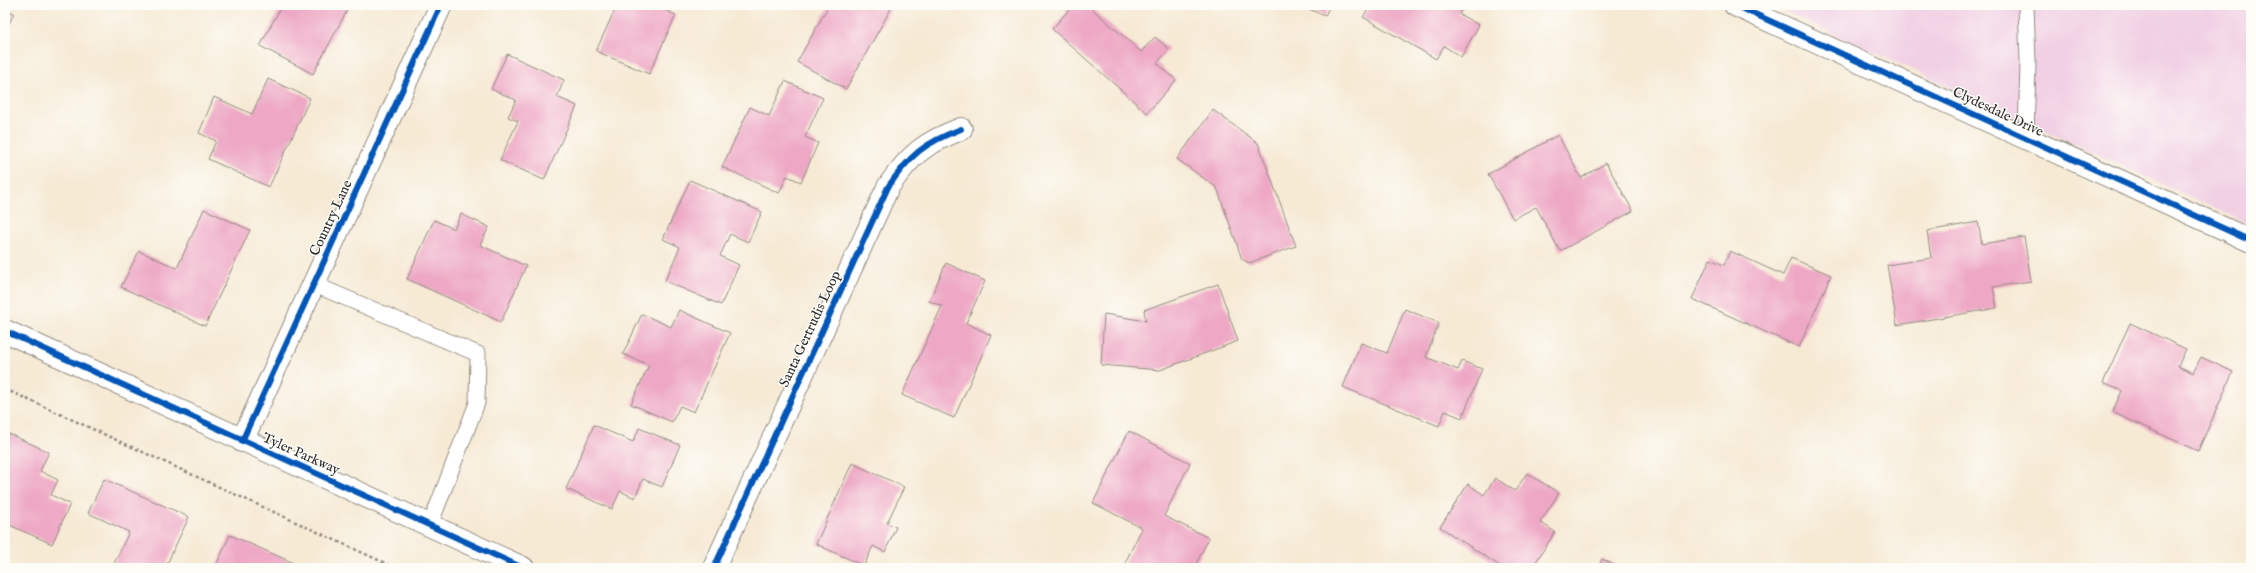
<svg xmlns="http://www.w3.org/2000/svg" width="2256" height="573" font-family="'IM FELL English',serif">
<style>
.built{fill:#f1d0e4}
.building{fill:#eea8c5}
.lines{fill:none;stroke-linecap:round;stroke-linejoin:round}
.lane-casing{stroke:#908a80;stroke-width:17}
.street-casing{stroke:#908a80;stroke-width:24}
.secondary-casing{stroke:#908a80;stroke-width:24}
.path{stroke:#908a80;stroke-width:2.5;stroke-dasharray:3 3;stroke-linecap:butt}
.lane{stroke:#fff;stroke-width:15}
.street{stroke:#fff;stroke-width:22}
.secondary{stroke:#fff;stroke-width:22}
.cycleway-casing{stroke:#fdfcf7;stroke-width:8}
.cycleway{stroke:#0057b8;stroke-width:6}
.labels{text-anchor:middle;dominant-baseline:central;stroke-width:3;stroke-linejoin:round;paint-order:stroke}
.street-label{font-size:14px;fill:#2b2b2b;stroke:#fdfcf7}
</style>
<rect width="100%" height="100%" fill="#fdfcf7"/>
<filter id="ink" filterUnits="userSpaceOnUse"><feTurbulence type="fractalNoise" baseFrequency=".025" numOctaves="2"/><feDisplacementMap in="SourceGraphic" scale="8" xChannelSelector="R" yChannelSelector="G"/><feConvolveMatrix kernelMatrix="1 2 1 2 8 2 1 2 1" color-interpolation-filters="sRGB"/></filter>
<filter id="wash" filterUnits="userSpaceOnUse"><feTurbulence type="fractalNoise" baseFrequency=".012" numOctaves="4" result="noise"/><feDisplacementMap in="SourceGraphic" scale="16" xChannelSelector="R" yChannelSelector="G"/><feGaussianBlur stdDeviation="0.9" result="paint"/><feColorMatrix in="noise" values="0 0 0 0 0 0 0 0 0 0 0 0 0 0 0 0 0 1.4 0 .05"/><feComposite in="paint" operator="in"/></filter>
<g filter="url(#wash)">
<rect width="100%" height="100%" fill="#f6ead5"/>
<polygon class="built" points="1771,5 2251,5 2251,225"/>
<g id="blocks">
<g class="building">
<polygon points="282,5 350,5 313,74 260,46"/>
<polygon points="617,5 653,5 676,15 649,74 596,51"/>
<polygon points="829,5 893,5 846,89 797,62"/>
<polygon points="1073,5 1088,5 1141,52 1155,37 1169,49 1157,63 1176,80 1147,113 1052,29"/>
<polygon points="1300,5 1330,5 1325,16"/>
<polygon points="1371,5 1464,5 1459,14 1479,25 1461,57 1444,46 1436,59 1363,17"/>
<polygon points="5,9 14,13 5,33"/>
<polygon points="507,54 564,80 557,97 577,106 544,180 500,160 518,121 508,117 516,100 491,89"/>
<polygon points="268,79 310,98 269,187 208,159 216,141 199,133 214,97 252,114"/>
<polygon points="785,81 823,98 805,137 818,143 801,182 787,176 779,193 722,167 750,107 769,116"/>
<polygon points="1213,110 1258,143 1296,246 1249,263 1242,259 1217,188 1177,159"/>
<polygon points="1558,135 1581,178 1606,163 1633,211 1560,251 1536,207 1513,219 1488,174"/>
<polygon points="690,180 762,212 748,242 730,234 720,256 739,265 721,305 665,281 680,247 663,239"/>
<polygon points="204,209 250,230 205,326 121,287 139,251 177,268"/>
<polygon points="461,214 489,227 480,245 526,266 501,322 407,279 434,220 454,229"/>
<polygon points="1978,222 1982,244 2024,237 2031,281 1993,287 1997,308 1897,325 1887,265 1931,258 1927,231"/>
<polygon points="1730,251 1783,275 1791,258 1831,275 1799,347 1692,299 1710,259 1724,265"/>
<polygon points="946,263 985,281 966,323 991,335 954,418 902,395 942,306 929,301"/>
<polygon points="1218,284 1238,341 1160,370 1101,365 1104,314 1146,321 1144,310"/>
<polygon points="1405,309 1439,323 1426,357 1458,370 1462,361 1482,369 1462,418 1445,411 1439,426 1343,387 1361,343 1387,353"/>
<polygon points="679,310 730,333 694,412 680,406 672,422 631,404 649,365 623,354 642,314 671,327"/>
<polygon points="2130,323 2186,349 2178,366 2193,373 2201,357 2233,372 2198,451 2112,412 2122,391 2103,383"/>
<polygon points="594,425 633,442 639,428 680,445 662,487 643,479 635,498 620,491 612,509 566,489"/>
<polygon points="1129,431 1190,463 1164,516 1209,538 1194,568 1135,568 1125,563 1142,528 1093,503"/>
<polygon points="5,432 49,452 40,471 58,480 51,495 70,504 52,544 5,523"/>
<polygon points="852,463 904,487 887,523 896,527 885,552 873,546 864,566 816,544"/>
<polygon points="1527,473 1559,493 1540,522 1555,532 1532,568 1503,568 1440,527 1468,484 1484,495 1495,478 1515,491"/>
<polygon points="104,479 189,517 165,568 112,568 129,532 88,513"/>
<polygon points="230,535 305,568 215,568"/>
<polygon points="1602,559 1621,568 1598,568"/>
</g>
</g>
</g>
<g filter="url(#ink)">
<use href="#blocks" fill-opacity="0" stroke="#908a80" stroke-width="1"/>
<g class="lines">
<defs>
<g id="lane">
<polyline points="2026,5 2028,62 2026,138"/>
<polyline points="313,284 478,354 477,403 430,525"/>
</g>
<g id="street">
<polyline points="242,441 441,5"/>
<path d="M 714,568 L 888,187 C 910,155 924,143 961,129"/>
</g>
<g id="secondary">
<polyline points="1735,5 2251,241"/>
<polyline points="5,331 523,568"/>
</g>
</defs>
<use href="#lane" class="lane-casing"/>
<use href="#street" class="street-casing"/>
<use href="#secondary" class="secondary-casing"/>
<polyline class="path" points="5,389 396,568"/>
<use href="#lane" class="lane"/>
<use href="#street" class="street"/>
<use href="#secondary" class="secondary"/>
<defs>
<g id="cycleway">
<polyline points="1735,5 2251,241"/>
<polyline points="5,331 523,568"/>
<polyline points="242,441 441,5"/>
<path d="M 714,568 L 888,187 C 910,155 924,143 961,129"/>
</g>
</defs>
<use href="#cycleway" class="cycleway-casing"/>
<use href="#cycleway" class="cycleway"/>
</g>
</g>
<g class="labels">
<g class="street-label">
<text transform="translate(1998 112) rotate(25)">Clydesdale Drive</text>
<text transform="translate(331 218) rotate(-65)">Country Lane</text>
<text transform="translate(810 329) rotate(-65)">Santa Gertrudis Loop</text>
<text transform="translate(301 454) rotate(24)">Tyler Parkway</text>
</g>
</g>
<rect width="2256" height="573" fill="none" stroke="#fdfcf7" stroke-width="20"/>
</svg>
